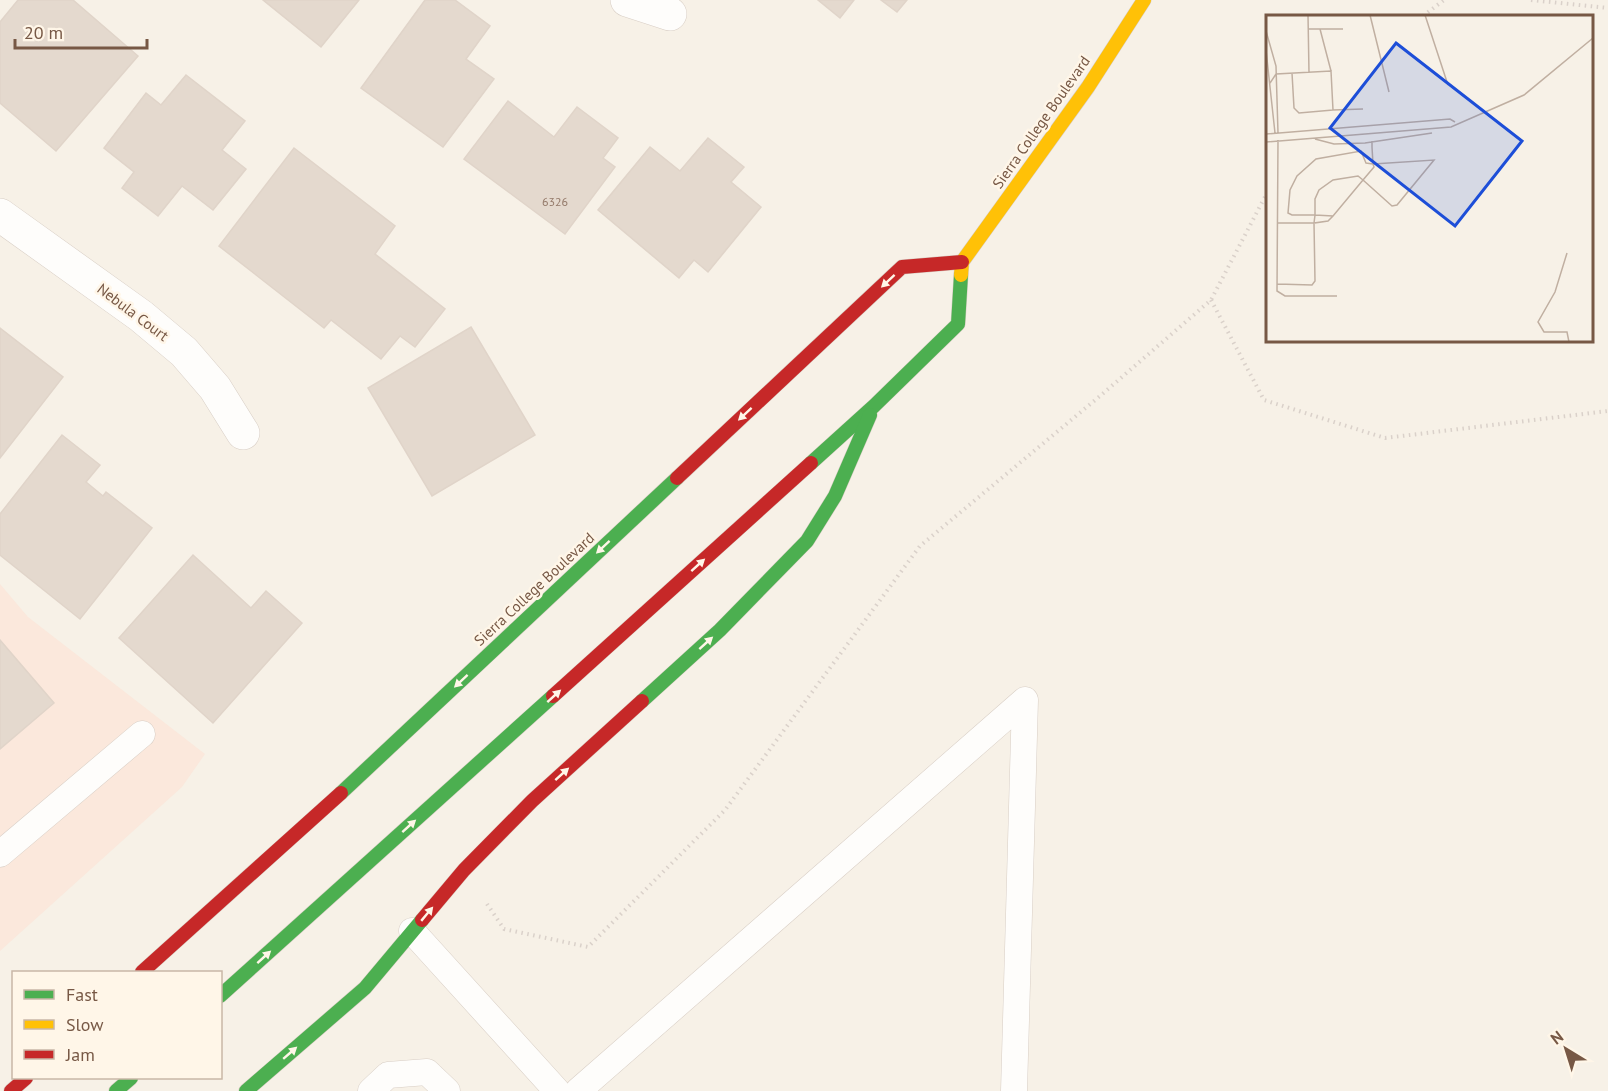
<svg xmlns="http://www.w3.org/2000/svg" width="1608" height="1091" font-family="'PT Sans',sans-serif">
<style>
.commercial{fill:#fbe8dc}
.building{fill:#e4d9ce;stroke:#e0d4c9;stroke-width:1.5}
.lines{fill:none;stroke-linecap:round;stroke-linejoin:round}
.lane-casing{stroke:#d8cec5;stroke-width:27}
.street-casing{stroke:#d8cec5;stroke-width:34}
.fast-casing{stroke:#d6ccc3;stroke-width:15}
.slow-casing{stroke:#d6ccc3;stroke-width:15}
.jam-casing{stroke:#d6ccc3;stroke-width:15}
.path{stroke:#dad1ca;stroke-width:4;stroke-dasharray:1.5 4.5;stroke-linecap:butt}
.lane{stroke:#fefdfb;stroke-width:26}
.street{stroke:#fefdfb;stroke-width:33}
.fast{stroke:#4caf50;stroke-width:14}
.slow{stroke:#ffc107;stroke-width:14}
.jam{stroke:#c62828;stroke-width:14}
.oneway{fill:#fff6e8}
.labels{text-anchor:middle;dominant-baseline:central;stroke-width:5;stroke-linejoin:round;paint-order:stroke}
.number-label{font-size:12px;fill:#947a6a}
.street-label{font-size:15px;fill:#775845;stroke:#fff6e8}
.inset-road{fill:none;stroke:#c0afa1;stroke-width:1.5}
.view{fill:#1d4ed8;fill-opacity:0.15;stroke:#1d4ed8;stroke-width:3}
.inset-edge{fill:none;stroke:#775845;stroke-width:3}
</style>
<rect width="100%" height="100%" fill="#f7f1e7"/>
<polygon class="commercial" points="0,584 28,617 205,754 182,787 0,951"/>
<g class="building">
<polygon points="18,0 73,0 138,56 56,151 0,103 0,22"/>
<polygon points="263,0 359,0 321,47"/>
<polygon points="425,0 455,0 490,26 466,59 494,79 443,147 361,88"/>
<polygon points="818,0 854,0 840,18"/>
<polygon points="881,0 907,0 897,12"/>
<polygon points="186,75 245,121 222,150 246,169 213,210 182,186 158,216 122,188 134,172 104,148 146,93 161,105"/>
<polygon points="508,101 554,137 577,107 618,138 603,158 615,167 565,234 464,159"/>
<polygon points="708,138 744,167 731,182 761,207 708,272 694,260 679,278 598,210 650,147 680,171"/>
<polygon points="294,148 395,226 375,254 445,309 415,347 400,336 381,359 331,320 324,328 219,246"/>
<polygon points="471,327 535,435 432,496 368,388"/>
<polygon points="0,328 63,377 0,458"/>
<polygon points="62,435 100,465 86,482 103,496 106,492 152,528 80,619 0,555 0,514"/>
<polygon points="193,555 251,608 266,591 302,623 213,723 119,638"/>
<polygon points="0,640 54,703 0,749"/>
</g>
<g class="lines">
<defs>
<g id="lane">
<polyline points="0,854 142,734"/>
<polyline points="412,931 557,1091"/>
<polyline points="371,1091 388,1075 427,1072 447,1091"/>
<polyline points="578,1091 1025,700 1014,1091"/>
</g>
<g id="street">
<polyline points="627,0 670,14"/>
<polyline points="0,215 141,316 184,352 215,388 243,433"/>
</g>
<g id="fast">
<polyline points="811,463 874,406 958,324 961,275"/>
<polyline points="642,701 720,630 807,541 835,496 870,415"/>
<polyline points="341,793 677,478"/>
<polyline points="220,996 553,696"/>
<polyline points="116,1091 131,1078"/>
<polyline points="246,1091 365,988 422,920"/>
</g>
<polyline id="slow" points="961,275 962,262 1088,87 1144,0"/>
<g id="jam">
<polyline points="677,478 902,267 962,262"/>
<polyline points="553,696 811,463"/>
<polyline points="422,920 464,870 532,801 642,701"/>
<polyline points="142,972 341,793"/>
<polyline points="11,1091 26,1078"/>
</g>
</defs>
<use href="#lane" class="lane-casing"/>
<use href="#street" class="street-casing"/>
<use href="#fast" class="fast-casing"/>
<use href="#slow" class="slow-casing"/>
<use href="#jam" class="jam-casing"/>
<g class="path">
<polyline points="1531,0 1608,8"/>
<polyline points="1423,16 1444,0"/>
<polyline points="1211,300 1264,400 1385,438 1608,411"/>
<polyline points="487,904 504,929 588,947 725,810 920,546 1100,396 1211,300 1268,191"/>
</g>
<use href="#lane" class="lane"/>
<use href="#street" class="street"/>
<use href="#fast" class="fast"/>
<use href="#slow" class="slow"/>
<use href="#jam" class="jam"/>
</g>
<defs><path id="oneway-solid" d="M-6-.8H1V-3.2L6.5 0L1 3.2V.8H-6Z" transform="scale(1.5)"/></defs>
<g class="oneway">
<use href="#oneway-solid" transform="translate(888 281) rotate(137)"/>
<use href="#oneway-solid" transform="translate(745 414) rotate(137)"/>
<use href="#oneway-solid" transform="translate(603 547) rotate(137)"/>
<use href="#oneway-solid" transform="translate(698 565) rotate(-42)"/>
<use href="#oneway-solid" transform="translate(706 643) rotate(-42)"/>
<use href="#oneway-solid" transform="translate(461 681) rotate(137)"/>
<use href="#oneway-solid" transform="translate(554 696) rotate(-42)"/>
<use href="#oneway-solid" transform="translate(562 774) rotate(-42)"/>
<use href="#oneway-solid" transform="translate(409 826) rotate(-42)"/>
<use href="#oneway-solid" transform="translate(427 914) rotate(-50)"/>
<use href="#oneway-solid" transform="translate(264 957) rotate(-42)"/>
<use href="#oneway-solid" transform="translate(290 1053) rotate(-41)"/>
</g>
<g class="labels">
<g class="number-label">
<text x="555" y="201">6326</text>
</g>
<g class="street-label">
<text transform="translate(1041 122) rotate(-55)">Sierra College Boulevard</text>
<text transform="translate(133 312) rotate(37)">Nebula Court</text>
<text transform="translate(534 589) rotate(-43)">Sierra College Boulevard</text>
</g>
</g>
<g transform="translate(1266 15)">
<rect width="327" height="327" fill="#f7f1e7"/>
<path class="inset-road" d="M 42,0 L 43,58M 104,0 L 123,77M 159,0 L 182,70M 42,14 L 77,14M 54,14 L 65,56M 0,16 L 10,51 L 12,118M 0,35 L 9,118M 26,58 L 28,93 L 33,98 L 67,95M 4,68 L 10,59 L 65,56 L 67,95 L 97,94M 0,119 L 184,104 L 189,107M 49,124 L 68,129 L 99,128 L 166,118M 12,125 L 11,276 L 19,281 L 71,281M 0,127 L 185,112 L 258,80 L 327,23M 67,201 L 49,200 L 26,200 L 22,198 L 24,175 L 31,161 L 50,144 L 95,136 L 100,148 L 107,149 L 168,145 L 131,190 L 126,191 L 97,165 L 92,161 L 67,165 L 53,175 L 49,184 L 49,200 L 48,208 L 62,206 L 67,201 L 97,165 L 108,152 L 107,149 L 106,132 L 106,126M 11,208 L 48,208 L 49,266 L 46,270 L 11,269M 301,238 L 289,277 L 272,307 L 278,317 L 301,317 L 303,327"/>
<path class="view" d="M 130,28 L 256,126 L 189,211 L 64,113 Z"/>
<rect width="327" height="327" class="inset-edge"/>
</g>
<rect x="12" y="971" width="210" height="108" fill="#fff6e8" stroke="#c9b7a7" stroke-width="1.5"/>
<rect x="24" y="990" width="30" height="9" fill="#4caf50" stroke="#c9b7a7" stroke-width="1.5"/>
<text x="66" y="1001" font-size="18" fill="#775845">Fast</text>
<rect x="24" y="1020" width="30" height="9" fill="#ffc107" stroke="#c9b7a7" stroke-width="1.5"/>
<text x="66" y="1031" font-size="18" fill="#775845">Slow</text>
<rect x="24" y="1050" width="30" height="9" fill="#c62828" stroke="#c9b7a7" stroke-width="1.5"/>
<text x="66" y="1061" font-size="18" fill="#775845">Jam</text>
<g transform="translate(1566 1049) rotate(322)" stroke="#fff6e8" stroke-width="4.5" paint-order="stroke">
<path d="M0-4.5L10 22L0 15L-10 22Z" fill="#775845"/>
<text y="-9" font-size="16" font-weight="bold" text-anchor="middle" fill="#775845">N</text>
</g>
<path d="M15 39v9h132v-9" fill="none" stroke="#775845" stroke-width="3"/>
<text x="24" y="39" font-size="18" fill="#775845" stroke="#fff6e8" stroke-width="4.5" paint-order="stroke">20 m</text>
</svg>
